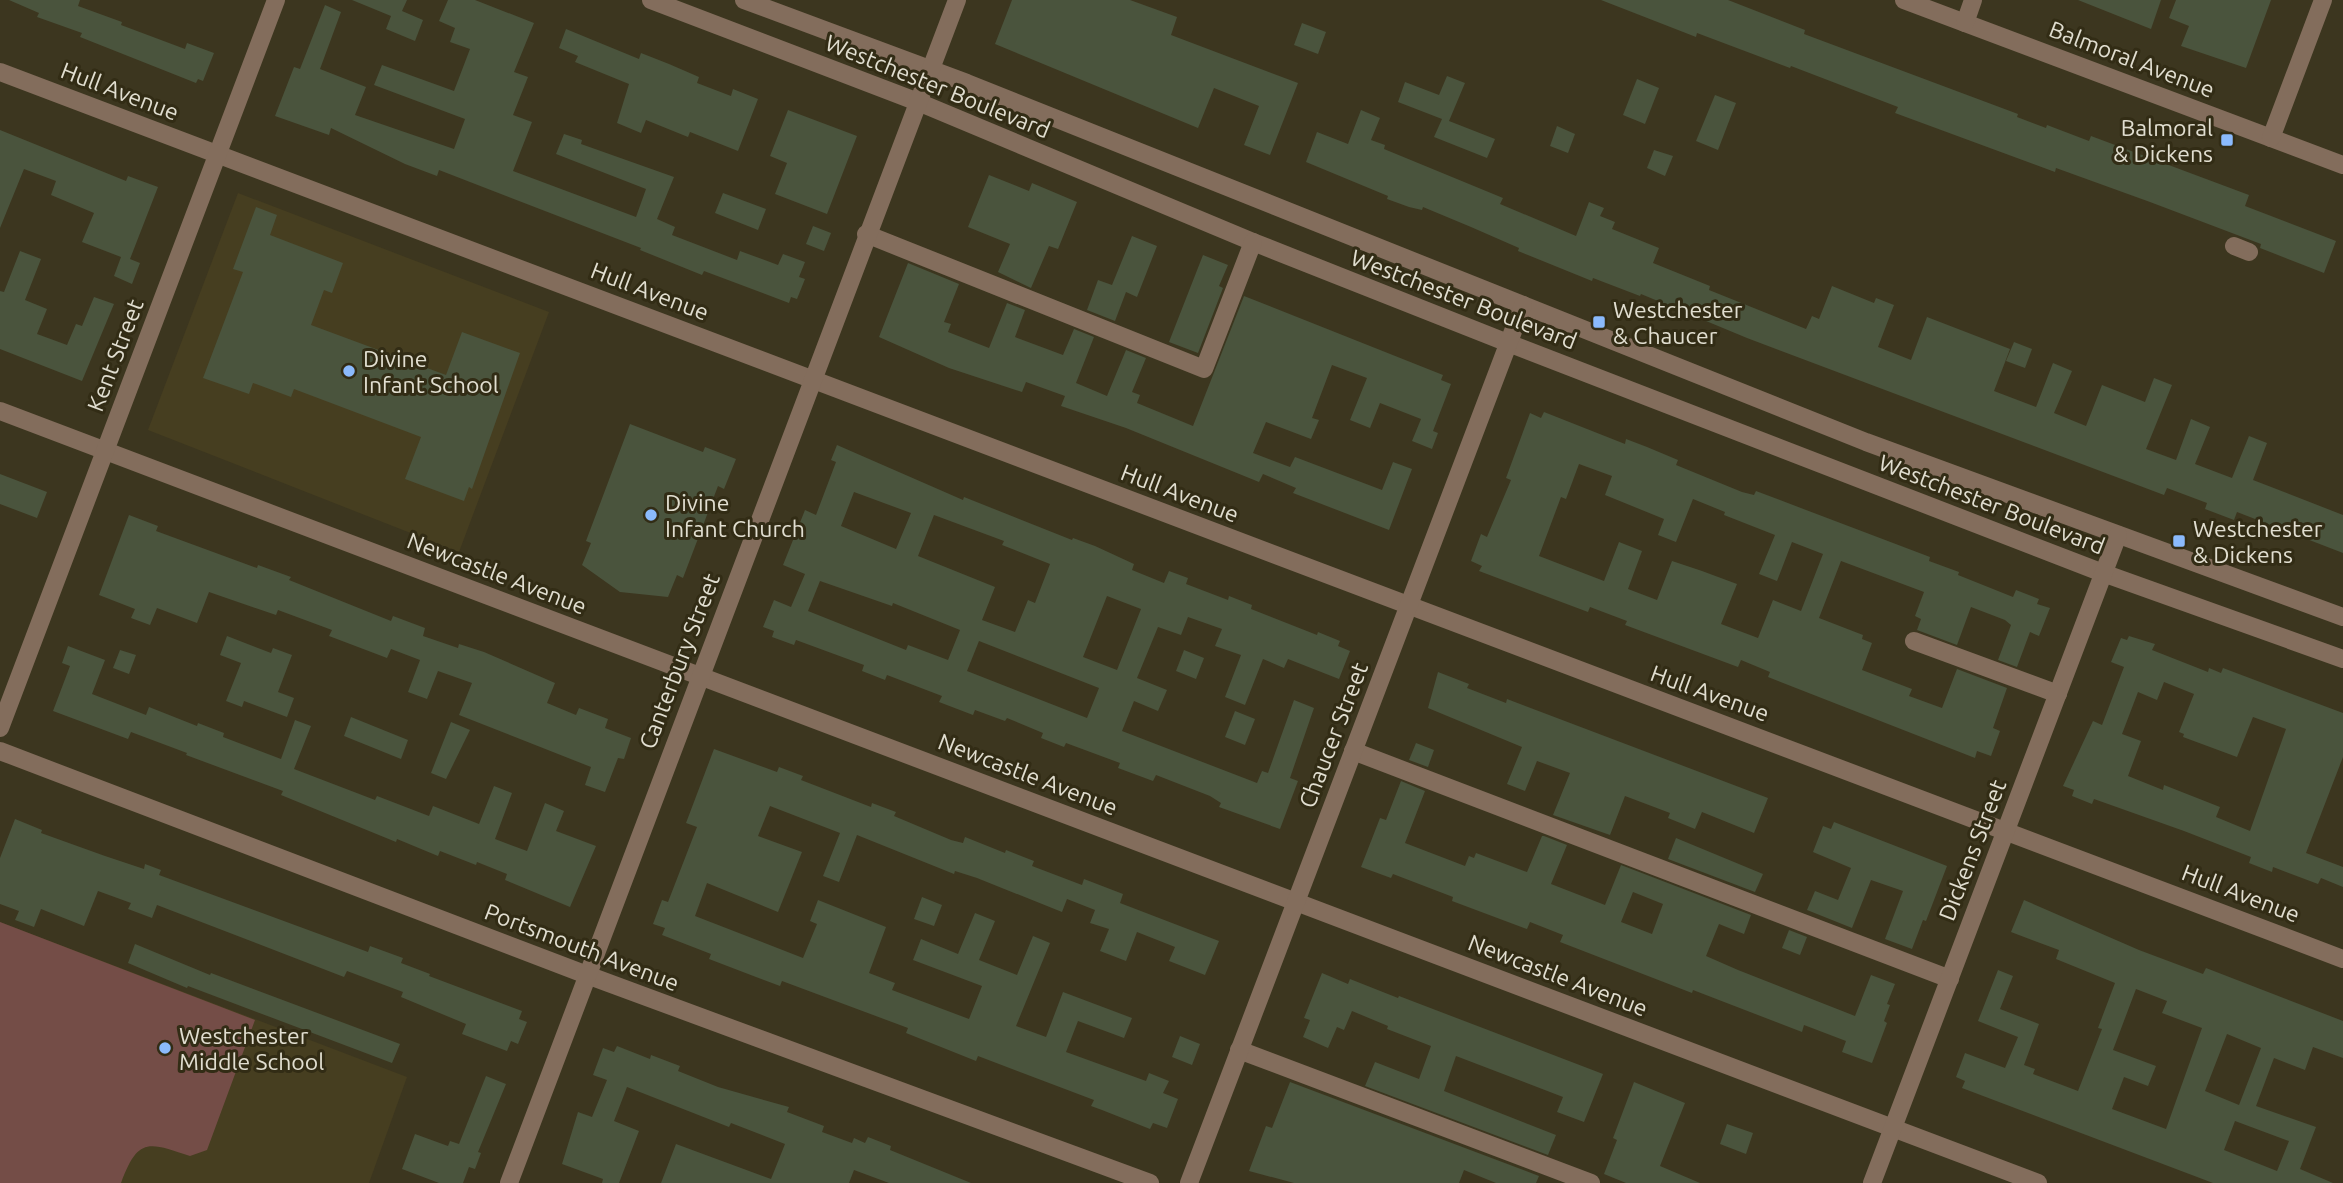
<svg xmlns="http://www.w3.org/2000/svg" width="2343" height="1183" font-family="Ubuntu,sans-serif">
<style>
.built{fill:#463e20}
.green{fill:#744d47}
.building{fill:#4a543d;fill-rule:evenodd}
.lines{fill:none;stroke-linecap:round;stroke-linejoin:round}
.minor{stroke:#836d5c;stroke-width:18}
.poi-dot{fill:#8bbafc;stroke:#322c15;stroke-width:2.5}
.labels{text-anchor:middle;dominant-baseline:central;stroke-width:6;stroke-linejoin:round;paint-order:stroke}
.street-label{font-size:23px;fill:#e1ded0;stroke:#322c15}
.poi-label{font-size:23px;fill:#e1ded0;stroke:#322c15;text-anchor:start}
</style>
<rect width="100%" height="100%" fill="#3c361f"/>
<g class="built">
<polygon points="238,193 549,312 459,552 148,430"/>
<polygon points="0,922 407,1077 369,1183 0,1183"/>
</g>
<path class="green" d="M 0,922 L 255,1020 L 207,1150 L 190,1156 C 148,1142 138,1137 121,1183 L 0,1183 Z"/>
<g class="building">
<polygon points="9,0 80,0 78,6 122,22 121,25 185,49 187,43 214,53 203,81 198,79 196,83 80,37 82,33 37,17 39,13"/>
<polygon points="352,0 407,0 402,11 423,20 415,41 386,29 391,16"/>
<polygon points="448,0 475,0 534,23 514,72 528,77 513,115 532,122 513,171 636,217 646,189 556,154 564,134 582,140 581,144 674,177 657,219 675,227 672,235 737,260 740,251 778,265 783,254 805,262 799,277 805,279 797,299 791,297 789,303 704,271 702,275 640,250 641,248 439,170 437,176 405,164 331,128 329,135 275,116 294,67 300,69 325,5 341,12 320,69 366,87 355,115 454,149 465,119 374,85 382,65 454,91 470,49 450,42 455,28 439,21"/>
<polygon points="1012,0 1130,0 1177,17 1171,35 1298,83 1270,155 1244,145 1259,106 1214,88 1198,128 995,44"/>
<polygon points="1601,0 1728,0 1805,30 1804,34 2018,114 2017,117 2046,128 2047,125 2089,141 2091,136 2249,195 2245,206 2336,241 2324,273 2260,248 2261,244 2150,202 2056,168 2055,172 1895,113 1898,107 1791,66 1790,68 1697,33 1696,37"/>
<polygon points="2078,0 2161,0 2151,29"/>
<polygon points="2176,0 2271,0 2246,68 2181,46 2189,26 2169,18"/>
<polygon points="1302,23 1326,32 1318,54 1294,45"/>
<polygon points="566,29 639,59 641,53 669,64 699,77 697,83 731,96 733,89 758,99 738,151 690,132 688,137 646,120 641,133 617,123 629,84 575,62 578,56 559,48"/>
<polygon points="1447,76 1465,83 1449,121 1495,139 1487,158 1434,137 1442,119 1398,102 1405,82 1439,95"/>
<polygon points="1637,79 1659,88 1645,124 1623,115"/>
<polygon points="1715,95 1736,103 1718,150 1696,141"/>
<polygon points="788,110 857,136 827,214 775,194 787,163 770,156"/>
<polygon points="1361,110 1380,118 1371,140 1385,145 1384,149 1503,198 1500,204 1576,236 1589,202 1604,208 1600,216 1615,222 1612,229 1659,248 1653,263 1710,286 1709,290 1806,329 1812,316 1819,319 1832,286 1874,303 1876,298 1894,305 1878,347 1911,360 1927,317 2010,349 1994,391 2036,407 2053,363 2072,371 2054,413 2086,426 2102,385 2145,402 2154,378 2172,385 2146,449 2176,460 2191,419 2210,427 2195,464 2232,478 2249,436 2267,443 2253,480 2343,515 2343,553 2237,512 2234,520 2205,509 2207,503 2167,488 2164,495 1747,338 1641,294 1640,296 1593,278 1592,281 1518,251 1519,248 1471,227 1423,207 1422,210 1409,207 1387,199 1388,196 1306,162 1317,132 1348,144"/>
<polygon points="1557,126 1575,134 1568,153 1550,146"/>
<polygon points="0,130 126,181 128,176 158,187 130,259 140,263 132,284 114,276 121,257 82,242 94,213 51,195 56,181 24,169 0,228"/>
<polygon points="1654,150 1673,156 1665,176 1647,168"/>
<polygon points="989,175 1029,191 1032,183 1077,202 1058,249 1049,246 1031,288 998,272 1010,244 968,227"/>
<polygon points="723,193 766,209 758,230 715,213"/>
<polygon points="256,207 277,215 270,235 343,263 332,293 324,290 311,325 446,375 462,332 520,353 472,489 469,487 464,501 405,479 421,437 294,389 291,397 253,383 249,394 203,378 243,272 233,269"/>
<polygon points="813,226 831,233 824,251 806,244"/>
<polygon points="1132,236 1157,246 1137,297 1126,292 1115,321 1087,310 1098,280 1112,285"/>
<polygon points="20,251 41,259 25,300 47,309 37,334 67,345 76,324 82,326 94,297 114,304 82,381 0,349 0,291 4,292"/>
<polygon points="1203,255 1228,265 1219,286 1223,288 1198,353 1169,342"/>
<polygon points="908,263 959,284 944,322 951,324 948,332 989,348 1007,303 1025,310 1015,337 1063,355 1074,329 1094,337 1076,383 1107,396 1126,350 1146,358 1132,392 1140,395 1137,403 1193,426 1244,296 1443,375 1441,380 1451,384 1433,431 1438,433 1432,449 1412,441 1421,419 1380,403 1370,428 1350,420 1367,378 1332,365 1312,418 1319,420 1311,439 1266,422 1253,453 1290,467 1295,457 1382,490 1393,462 1412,469 1389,530 1293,493 1296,488 1263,474 1259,482 1126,428 1061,406 1065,396 1026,382 1022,392 949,368 879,337"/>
<polygon points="2014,342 2032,349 2025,368 2006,361"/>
<path d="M 1544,412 L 1625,444 L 1626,439 L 1647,447 L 1678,460 L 1676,465 L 1742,492 L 1754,495 L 1756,491 L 1930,557 L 1929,561 L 1959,572 L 1958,575 L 2013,597 L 2016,590 L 2039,599 L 2037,604 L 2050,608 L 2039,636 L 2030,632 L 2017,667 L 1998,660 L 2011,625 L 2005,620 L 1971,607 L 1957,645 L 1917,630 L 1921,619 L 1915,616 L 1924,592 L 1841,561 L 1819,618 L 1863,635 L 1862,639 L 1872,643 L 1862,670 L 1912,689 L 1909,696 L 1942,708 L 1957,669 L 2007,688 L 1993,728 L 2000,731 L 1991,756 L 1977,751 L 1975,758 L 1768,677 L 1770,672 L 1741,660 L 1738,667 L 1625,625 L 1627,621 L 1590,607 L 1588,612 L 1479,571 L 1482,566 L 1471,561 L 1481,534 L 1487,537 L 1511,480 L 1506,478 L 1530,413 L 1541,418 ZM 1579,464 L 1612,476 L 1605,495 L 1664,519 L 1658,535 L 1676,542 L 1693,499 L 1725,512 L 1724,515 L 1775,535 L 1759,574 L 1777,581 L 1792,542 L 1823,554 L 1801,611 L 1773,600 L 1758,638 L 1721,624 L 1737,584 L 1702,571 L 1672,561 L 1657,600 L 1628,589 L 1642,551 L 1619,542 L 1604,581 L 1539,556 L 1561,497 L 1566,499 Z"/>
<polygon points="630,424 703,452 705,447 736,459 724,489 718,486 683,578 677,575 668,597 620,592 582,565 591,543 586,541"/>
<path d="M 837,445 L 963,500 L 964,497 L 1072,540 L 1073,538 L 1095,546 L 1134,564 L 1132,570 L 1164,583 L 1169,571 L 1188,578 L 1186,584 L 1228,600 L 1229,596 L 1252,605 L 1251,609 L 1317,635 L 1318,632 L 1340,641 L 1338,646 L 1350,651 L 1339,679 L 1288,659 L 1284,668 L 1263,659 L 1245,705 L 1225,697 L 1241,655 L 1215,646 L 1222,629 L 1188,617 L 1181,635 L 1158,627 L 1137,678 L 1167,690 L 1158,711 L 1134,701 L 1122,731 L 1257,783 L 1262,771 L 1268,773 L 1294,700 L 1314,708 L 1290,778 L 1298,781 L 1280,829 L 1219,807 L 1221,803 L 1210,796 L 1156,775 L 1153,781 L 1118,768 L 1120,763 L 1066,743 L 1064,747 L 1041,738 L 1043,733 L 1007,718 L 1005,721 L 975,710 L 973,715 L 939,702 L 942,696 L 887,675 L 885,680 L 862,671 L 864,665 L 796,640 L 794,645 L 772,637 L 774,631 L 763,627 L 774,600 L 791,607 L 805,574 L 783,565 L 805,510 L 816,515 L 836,462 L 831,460 ZM 854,492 L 911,513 L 896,549 L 841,526 ZM 934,515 L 1004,541 L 1002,545 L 1050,564 L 1035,603 L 1028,600 L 1015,632 L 982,620 L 995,587 L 918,556 ZM 820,581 L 892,606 L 893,603 L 960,630 L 948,660 L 908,645 L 906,650 L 808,611 ZM 1107,596 L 1141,609 L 1117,670 L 1083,657 ZM 979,641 L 1099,688 L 1087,718 L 967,671 Z"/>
<polygon points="0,474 47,492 37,518 0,504"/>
<polygon points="129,515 158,526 156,531 257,568 258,565 291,577 289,580 391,621 393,616 425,628 423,636 458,648 459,644 484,652 555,683 547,703 576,715 579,708 608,719 605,728 631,738 624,759 618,758 605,792 585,785 591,767 459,715 472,683 438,671 427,699 408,692 420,660 391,649 387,658 329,636 332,630 278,610 276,615 209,592 197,623 157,608 150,625 131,618 135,609 99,595"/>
<polygon points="227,636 271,653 273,648 292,655 278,692 294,698 287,717 244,701 242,707 226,701 241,663 220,655"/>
<path d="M 2129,636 L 2155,644 L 2152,650 L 2208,672 L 2209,668 L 2221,673 L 2223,668 L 2343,713 L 2343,757 L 2306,853 L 2343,867 L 2343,887 L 2321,878 L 2318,884 L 2273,867 L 2272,872 L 2249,863 L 2251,857 L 2184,831 L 2094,799 L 2092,804 L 2072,796 L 2074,790 L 2063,786 L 2093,721 L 2102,725 L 2124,667 L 2111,662 L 2121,638 L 2127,640 ZM 2164,682 L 2194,694 L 2179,732 L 2184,734 L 2183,737 L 2237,757 L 2253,717 L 2286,729 L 2250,831 L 2216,817 L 2220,807 L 2164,785 L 2163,790 L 2128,776 L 2141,741 L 2122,734 L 2138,692 L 2157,700 Z"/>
<polygon points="68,646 105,660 92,694 146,715 149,707 197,726 198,723 224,733 223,737 281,759 295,720 311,726 294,769 375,800 377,796 429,816 433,806 479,824 494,786 512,793 495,839 527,851 545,803 564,811 556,831 596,846 570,907 505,880 507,874 477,862 476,865 440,851 438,856 397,839 396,842 281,795 283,791 186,755 187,753 131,732 128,739 53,711 70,666 62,663"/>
<polygon points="120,650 136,655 129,674 113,668"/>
<polygon points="1184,650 1204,658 1196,679 1176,671"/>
<polygon points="1438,672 1469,684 1467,688 1506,703 1507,699 1768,798 1754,833 1702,812 1695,829 1668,818 1670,813 1625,796 1610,835 1553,815 1570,773 1537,761 1525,791 1507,784 1522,747 1428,708"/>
<polygon points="1235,711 1255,719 1245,745 1225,737"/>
<polygon points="351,717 408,740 401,759 344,736"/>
<polygon points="451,722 470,730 446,779 431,773"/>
<polygon points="1416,743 1434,750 1428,767 1409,760"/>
<polygon points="714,749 777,772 779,767 803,776 801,780 871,807 872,803 896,812 894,816 951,840 963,843 965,837 1005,853 1006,850 1034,861 1032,866 1082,885 1084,879 1123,894 1120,903 1219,941 1205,975 1169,961 1175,947 1137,932 1126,961 1100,951 1109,929 1090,923 1095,910 1067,899 1062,912 977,878 955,871 954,874 857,835 839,882 823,876 840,833 770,806 758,836 802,852 778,912 707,883 695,916 803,958 817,924 810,921 818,900 886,927 869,973 895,983 892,990 969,1019 982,986 913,960 921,939 958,954 975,913 995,921 979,960 1017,975 1033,936 1050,943 1016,1026 1046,1037 1063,992 1132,1018 1124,1038 1078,1021 1066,1052 1146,1081 1149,1073 1169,1081 1163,1093 1178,1099 1167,1128 1153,1123 1150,1129 1102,1110 1091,1106 1094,1100 978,1056 976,1061 906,1033 908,1028 782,981 780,986 756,977 709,959 711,954 662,935 665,928 653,924 662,900 668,902 697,827 686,823"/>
<path d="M 1401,781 L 1425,791 L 1405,843 L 1465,866 L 1469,856 L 1474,858 L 1476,853 L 1527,872 L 1542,836 L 1544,836 L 1567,845 L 1551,884 L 1605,905 L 1621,865 L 1751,915 L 1744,934 L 1719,924 L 1706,956 L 1738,970 L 1855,1016 L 1871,975 L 1895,984 L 1887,1004 L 1890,1005 L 1884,1021 L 1887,1023 L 1872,1063 L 1842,1052 L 1846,1041 L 1804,1025 L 1802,1032 L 1693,990 L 1692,993 L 1560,942 L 1563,935 L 1530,922 L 1527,929 L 1452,901 L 1453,897 L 1393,874 L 1391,878 L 1361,867 L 1380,818 L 1386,820 ZM 1633,892 L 1663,904 L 1652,934 L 1621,922 Z"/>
<polygon points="15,819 42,830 41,833 105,856 144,869 145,864 161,870 159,875 368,952 370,946 403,958 401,963 430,974 429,976 522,1011 519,1019 527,1022 518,1044 511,1041 507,1051 462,1034 466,1024 401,997 403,992 347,971 344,977 157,905 152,918 128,909 131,903 98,891 84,926 41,909 34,927 15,920 19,911 0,904 0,858"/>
<polygon points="1834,822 1947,866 1926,921 1923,920 1912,949 1885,939 1903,891 1871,880 1852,928 1807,910 1815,891 1838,900 1851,868 1813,852 1823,826 1831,829"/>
<polygon points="1676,838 1763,874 1755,892 1668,859"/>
<polygon points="922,897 942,905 934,926 914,919"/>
<path d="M 2024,900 L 2139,950 L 2203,974 L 2206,968 L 2343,1021 L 2343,1058 L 2313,1047 L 2305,1070 L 2274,1058 L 2256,1106 L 2316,1127 L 2300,1169 L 2333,1183 L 2213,1183 L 1962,1088 L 1965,1081 L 1956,1077 L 1965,1053 L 2005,1068 L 2018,1037 L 1978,1021 L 1998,970 L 2013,976 L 2000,1009 L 2039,1024 L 2024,1065 L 2035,1069 L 2033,1074 L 2078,1091 L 2102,1029 L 2098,1028 L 2115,983 L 2056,959 L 2059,950 L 2011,932 ZM 2136,989 L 2167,1001 L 2162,1013 L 2202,1028 L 2166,1129 L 2112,1109 L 2124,1077 L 2148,1086 L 2156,1066 L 2113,1050 ZM 2227,1034 L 2261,1048 L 2239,1105 L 2205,1091 ZM 2235,1121 L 2289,1141 L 2277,1171 L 2224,1150 Z"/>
<polygon points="1789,930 1807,937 1800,955 1782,948"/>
<polygon points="135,944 210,975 211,973 400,1044 392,1063 188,986 187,988 128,963"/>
<polygon points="1322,973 1348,984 1350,979 1398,998 1399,996 1603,1074 1584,1122 1557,1112 1563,1097 1456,1056 1444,1091 1556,1135 1548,1155 1365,1086 1375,1062 1419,1079 1431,1046 1387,1029 1388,1026 1352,1011 1344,1030 1337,1027 1328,1048 1303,1037 1310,1020 1304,1018"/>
<polygon points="1180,1036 1200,1044 1192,1065 1172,1057"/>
<polygon points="617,1046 650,1059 651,1055 680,1066 678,1071 718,1087 789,1107 787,1112 824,1126 822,1132 852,1143 854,1138 865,1143 868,1137 891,1146 890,1150 971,1183 889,1183 854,1170 849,1183 661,1183 676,1144 771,1179 785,1144 731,1123 729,1127 627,1087 614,1121 639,1131 619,1183 602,1183 603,1179 562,1164 578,1112 592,1117 607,1080 593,1075 603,1048 614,1052"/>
<polygon points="486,1076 506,1084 478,1152 481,1153 475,1169 469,1167 463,1183 439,1183 402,1169 415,1134 448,1146 450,1141 459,1144"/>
<polygon points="1290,1082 1539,1176 1536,1183 1496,1183 1464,1170 1459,1183 1294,1183 1249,1171 1266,1126 1272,1128"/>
<polygon points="1634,1082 1685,1103 1660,1166 1700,1183 1626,1183 1604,1174 1617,1140 1613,1138"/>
<polygon points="1727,1124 1753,1133 1746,1154 1720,1144"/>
</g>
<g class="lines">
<g class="minor">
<polyline points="651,0 918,102 1253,242 1508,343 2103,573 2343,659"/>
<polyline points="744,0 967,83 1866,442 2343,617"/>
<polyline points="1904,0 2343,165"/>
<polyline points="1965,23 1973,0"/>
<polyline points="0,72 2343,959"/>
<polyline points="2271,138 2323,0"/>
<polyline points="866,234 1204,369 1253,242"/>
<polyline points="2234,246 2249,252"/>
<polyline points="0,411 2038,1183"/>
<polyline points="1914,641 2058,694"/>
<polyline points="0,728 276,0"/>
<polyline points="0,751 587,975 1150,1183"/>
<polyline points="1353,751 1950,979"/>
<polyline points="1239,1050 1591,1183"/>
<polyline points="509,1183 957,0"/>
<polyline points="1189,1183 1523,305"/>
<polyline points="1872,1183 2118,535"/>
</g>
</g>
<g class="poi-dot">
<rect x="2220" y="133" width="14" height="14" rx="3.5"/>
<rect x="1592" y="315" width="14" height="14" rx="3.5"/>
<circle cx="349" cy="371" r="7"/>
<circle cx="651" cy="515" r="7"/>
<rect x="2172" y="534" width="14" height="14" rx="3.5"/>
<circle cx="165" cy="1048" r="7"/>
</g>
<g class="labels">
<g class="street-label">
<text transform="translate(2132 59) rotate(21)">Balmoral Avenue</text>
<text transform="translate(938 86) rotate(22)">Westchester Boulevard</text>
<text transform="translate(120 91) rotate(21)">Hull Avenue</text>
<text transform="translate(650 291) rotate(21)">Hull Avenue</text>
<text transform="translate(1464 299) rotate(21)">Westchester Boulevard</text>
<text transform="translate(115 355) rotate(-69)">Kent Street</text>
<text transform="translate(1180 493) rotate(21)">Hull Avenue</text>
<text transform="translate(1992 504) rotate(21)">Westchester Boulevard</text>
<text transform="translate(497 573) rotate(21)">Newcastle Avenue</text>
<text transform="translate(679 661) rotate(-69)">Canterbury Street</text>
<text transform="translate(1710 693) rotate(20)">Hull Avenue</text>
<text transform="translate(1333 735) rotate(-69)">Chaucer Street</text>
<text transform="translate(1028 774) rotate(21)">Newcastle Avenue</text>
<text transform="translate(1972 850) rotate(-69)">Dickens Street</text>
<text transform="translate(2241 893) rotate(21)">Hull Avenue</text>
<text transform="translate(582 947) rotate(21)">Portsmouth Avenue</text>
<text transform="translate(1558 975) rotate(21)">Newcastle Avenue</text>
</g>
<g class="poi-label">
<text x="2213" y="127" text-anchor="end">Balmoral<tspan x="2213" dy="26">&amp; Dickens</tspan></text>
<text x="1613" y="309">Westchester<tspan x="1613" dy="26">&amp; Chaucer</tspan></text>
<text x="363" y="358">Divine<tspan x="363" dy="26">Infant School</tspan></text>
<text x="665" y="502">Divine<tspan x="665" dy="26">Infant Church</tspan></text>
<text x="2193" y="528">Westchester<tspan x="2193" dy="26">&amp; Dickens</tspan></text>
<text x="179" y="1035">Westchester<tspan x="179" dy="26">Middle School</tspan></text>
</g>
</g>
</svg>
